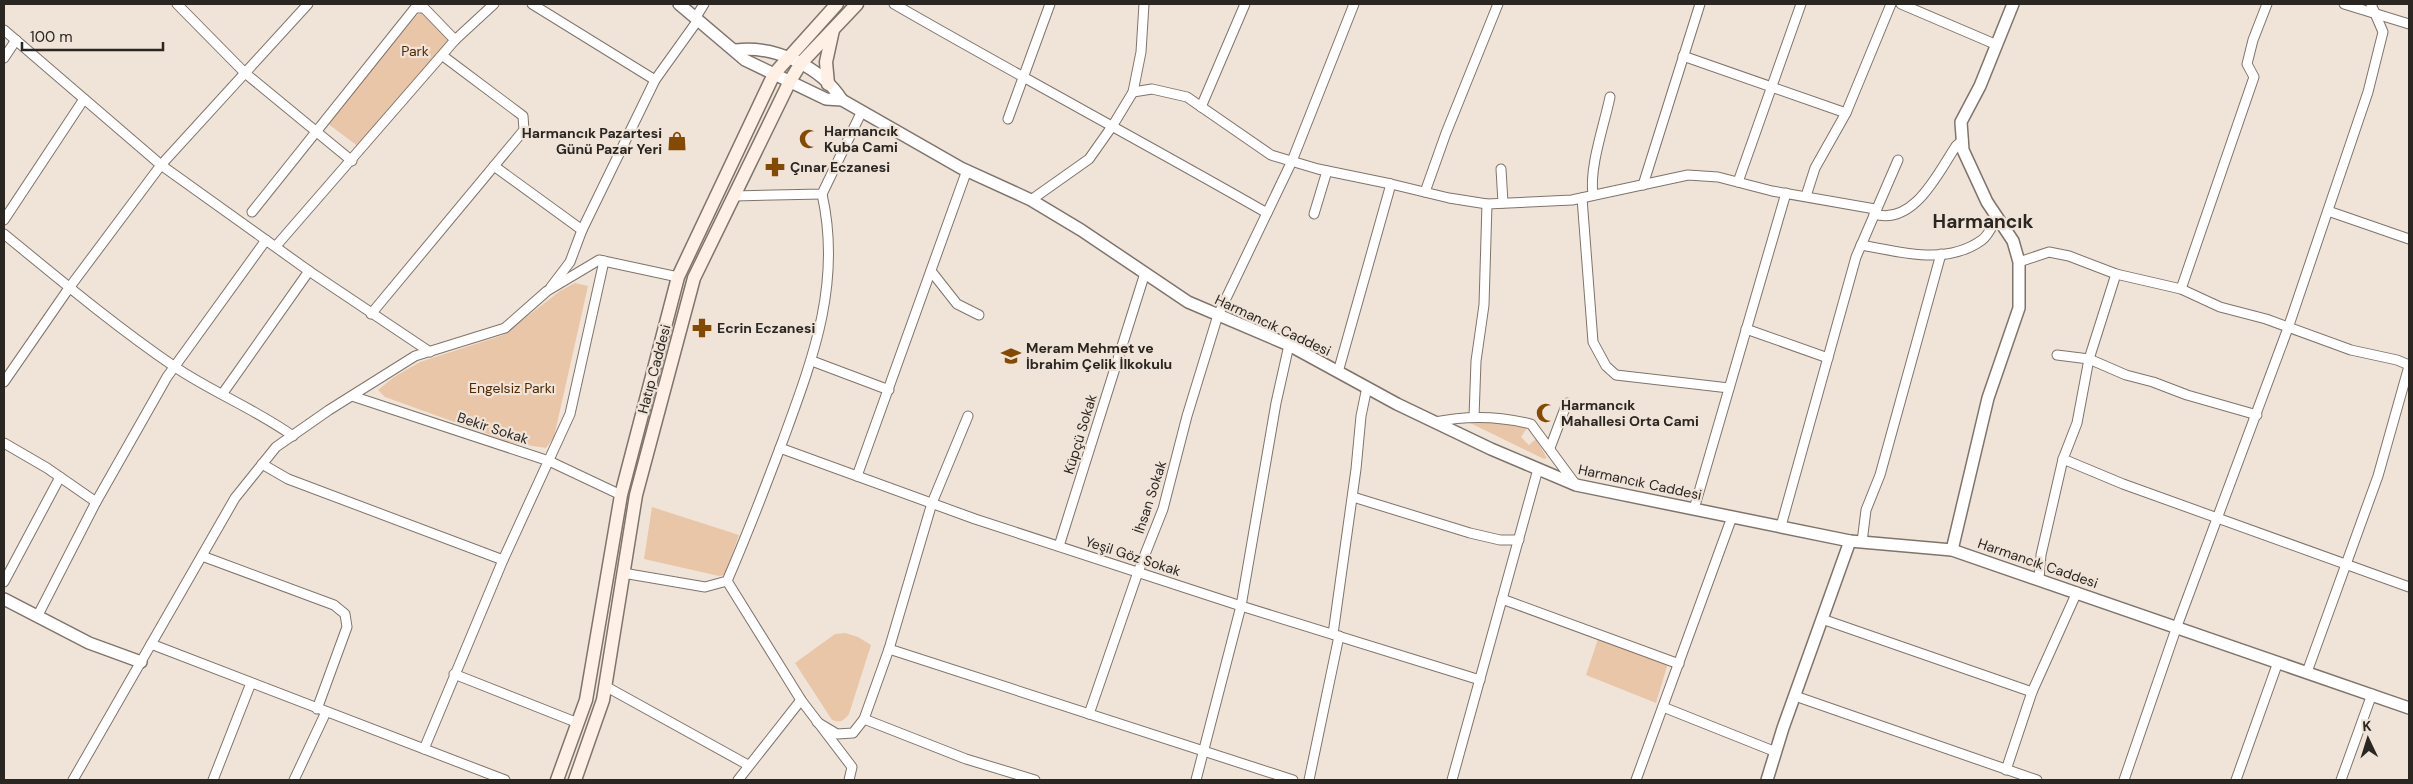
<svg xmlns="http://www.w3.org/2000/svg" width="2413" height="784" font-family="'DM Sans',sans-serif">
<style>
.green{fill:#eac6a8}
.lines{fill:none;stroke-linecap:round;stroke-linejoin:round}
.minor-casing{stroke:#7f746b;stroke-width:11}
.tertiary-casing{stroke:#7f746b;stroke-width:14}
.secondary-casing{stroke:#7f746b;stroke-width:15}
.minor{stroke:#fff;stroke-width:9}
.tertiary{stroke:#fff;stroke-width:11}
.secondary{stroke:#fef0e5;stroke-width:12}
.labels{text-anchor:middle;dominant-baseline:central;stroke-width:4.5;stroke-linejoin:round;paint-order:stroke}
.park-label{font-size:14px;fill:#4f2900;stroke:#f0e4d9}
.poi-label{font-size:14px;font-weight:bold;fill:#2a2622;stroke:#f0e4d9;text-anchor:start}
.street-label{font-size:14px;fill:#2a2622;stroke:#f0e4d9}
.district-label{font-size:19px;font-weight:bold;fill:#2a2622;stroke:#f0e4d9}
</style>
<rect width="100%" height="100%" fill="#f0e4d9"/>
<g class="green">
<polygon points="423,12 448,37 446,46 359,147 327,123 417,15"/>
<polygon points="575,283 588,286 554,437 546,448 513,443 385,397 378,390 394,377 420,362 503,335 560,291"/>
<polygon points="1468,422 1515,423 1527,428 1521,437 1529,445 1536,439 1547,458 1544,459"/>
<polygon points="652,507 739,535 725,575 719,576 644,559"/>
<path d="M 845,633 L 858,637 L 871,645 L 849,714 C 843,721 841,723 832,720 L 795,663 L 835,634 Z"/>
<polygon points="1598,639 1668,663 1656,703 1586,675"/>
</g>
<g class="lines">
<defs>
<g id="minor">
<polyline points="177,4 245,73 352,161"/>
<polyline points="532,4 655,80"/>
<path d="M 894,4 C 1017,75 1143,142 1267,213"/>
<polyline points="1901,4 1997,45"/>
<polyline points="2344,4 2409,24"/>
<polyline points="696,17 704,4"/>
<polyline points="4,30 161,165 309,271 430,352"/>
<polyline points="1683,56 1846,113"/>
<polyline points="4,58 16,40"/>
<polyline points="1133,92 1152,89 1187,97 1271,155 1318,169 1391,184 1449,198 1487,204 1572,200 1688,175 1718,177 1772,191 1875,209"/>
<polyline points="1201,107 1245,4"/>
<polyline points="1008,119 1050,4"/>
<polyline points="494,166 582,230"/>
<polyline points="1501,169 1503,203"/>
<polyline points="1738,182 1801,4"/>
<polyline points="1643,185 1700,4"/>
<polyline points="1425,192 1446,133 1498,4"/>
<path d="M 1593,195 C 1589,167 1604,126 1610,97"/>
<polyline points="734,196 822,194 862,111"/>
<polyline points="1806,196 1815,168 1846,113 1891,4"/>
<polyline points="1582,198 1593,342 1606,366 1616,375 1729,388"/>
<polyline points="1031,200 1089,159 1113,125 1133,92 1141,52 1144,4"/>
<polyline points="2328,211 2409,239"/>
<polyline points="252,212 415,8 424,8 455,40"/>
<polyline points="1314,214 1327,171"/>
<path d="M 1874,214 C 1914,226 1938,173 1956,146 L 1963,140"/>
<polyline points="4,220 84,99"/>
<path d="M 4,234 C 59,279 115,326 175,367 C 212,392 255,409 293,436"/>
<path d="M 1861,245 C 1901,252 1946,266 1982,240 C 1989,235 1993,224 1997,217"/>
<polyline points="276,246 455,40 494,4"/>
<polyline points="2019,262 2049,252 2069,256 2116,274 2181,289 2220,307 2266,319 2351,350 2397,360 2409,365"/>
<polyline points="931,271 957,304 979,315"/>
<polyline points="551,287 570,262 582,230 655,80 698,20"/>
<polyline points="2181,289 2254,77 2247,64 2253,40 2267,4"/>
<polyline points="371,314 524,130 523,116 443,56"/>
<polyline points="1746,329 1828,358"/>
<polyline points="2057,355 2089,359 2126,375 2153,382 2187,395 2257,415"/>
<polyline points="812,361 889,390"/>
<polyline points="1338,372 1391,184"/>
<polyline points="4,382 69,288 161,165 308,4"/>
<polyline points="223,393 309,271"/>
<polyline points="352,396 549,461 621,495"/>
<polyline points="1474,417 1476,361 1484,305 1487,204"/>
<path d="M 1435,422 C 1468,415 1499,416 1531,424 L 1576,485"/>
<polyline points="4,443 47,468 96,502"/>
<polyline points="780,448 975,519 1241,606 1480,680"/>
<polyline points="1550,448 1567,403"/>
<polyline points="2063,459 2123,484 2409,587"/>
<polyline points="262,464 288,479 503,560"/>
<polyline points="857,476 967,170"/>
<polyline points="1353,497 1470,533 1500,540 1519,540"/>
<polyline points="1694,509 1786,193"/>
<polyline points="1781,526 1856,257 1898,160"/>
<polyline points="1862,542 1866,510 1880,475 1941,254"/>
<polyline points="1059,546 1145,273"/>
<polyline points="202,556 334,605 345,614 347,627 317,709"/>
<path d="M 623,573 L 705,587 L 727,581 C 747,535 765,488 783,440 C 813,358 842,283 822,194"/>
<polyline points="2039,579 2041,555 2063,459 2077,423 2089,359 2116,274"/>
<polyline points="727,581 801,700 852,767 849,780"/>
<polyline points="4,582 60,477"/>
<polyline points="1502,599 1679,664"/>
<polyline points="37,617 96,502 167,377 266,240"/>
<polyline points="1822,619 2032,692"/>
<polyline points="1333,634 1356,469 1361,416 1367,387"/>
<polyline points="151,644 505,780"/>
<polyline points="889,649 1293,780"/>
<polyline points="2307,672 2378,476 2409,366"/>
<polyline points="454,674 578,723"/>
<polyline points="605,686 748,765"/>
<polyline points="1795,696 2037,780"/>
<polyline points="1663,707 1776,752"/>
<polyline points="1089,714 1138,572 1163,509 1187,416 1218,315 1292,161 1354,4"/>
<polyline points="864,719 966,759 1035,780"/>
<polyline points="817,722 837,734 853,733 864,719 889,649 932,503 968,416"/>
<polyline points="424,749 503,560 570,414 604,261"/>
<polyline points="2006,770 2032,692 2077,592"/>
<polyline points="73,780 235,498 276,447 329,410 415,356 505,328 547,291 599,260 678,277"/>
<polyline points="213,780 251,683"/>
<polyline points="294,780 326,712"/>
<polyline points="738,780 801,700"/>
<polyline points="1196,780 1241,606 1276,403 1289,345"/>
<polyline points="1309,780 1339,636"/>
<polyline points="1452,780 1538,469"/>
<polyline points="1636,780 1732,517"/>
<polyline points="2124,780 2177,626 2288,328 2368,92 2383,32 2371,4"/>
<polyline points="2236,780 2278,662"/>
<polyline points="2341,780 2372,694"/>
</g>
<g id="tertiary">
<polyline points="679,4 745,60 826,99 842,100 961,168 1031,200 1081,230 1188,302 1289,345 1397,404 1491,449 1576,485 1850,541 1952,550 2409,708"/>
<path d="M 736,50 C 775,45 821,67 842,100"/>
<polyline points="1952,550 1988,398 2019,308 2019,262 2013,241 1987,202 1963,150 1961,122 1980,86 2013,4"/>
<polyline points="4,599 89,643 141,662"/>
<polyline points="1767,780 1783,728 1850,541"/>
</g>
<g id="secondary">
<polyline points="828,84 826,62 833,30"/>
<polyline points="557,780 586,700 621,495 678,277 774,74 837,4"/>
<polyline points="575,780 603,700 636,495 694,278 790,81 801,63 857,4"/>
</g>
</defs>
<use href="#minor" class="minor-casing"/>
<use href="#tertiary" class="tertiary-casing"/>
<use href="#secondary" class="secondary-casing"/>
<use href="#minor" class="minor"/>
<use href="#tertiary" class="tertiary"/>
<use href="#secondary" class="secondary"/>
</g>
<defs>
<symbol id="mosque-bare" viewBox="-9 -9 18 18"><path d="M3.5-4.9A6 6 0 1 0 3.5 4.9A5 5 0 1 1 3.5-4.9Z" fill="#854a02" stroke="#f0e4d9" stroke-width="2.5" paint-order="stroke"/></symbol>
<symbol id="shop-bare" viewBox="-9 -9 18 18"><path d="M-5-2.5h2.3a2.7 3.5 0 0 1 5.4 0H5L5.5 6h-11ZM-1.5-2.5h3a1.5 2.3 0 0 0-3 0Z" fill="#854a02" stroke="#f0e4d9" stroke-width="2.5" paint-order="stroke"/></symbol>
<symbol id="pharmacy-bare" viewBox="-9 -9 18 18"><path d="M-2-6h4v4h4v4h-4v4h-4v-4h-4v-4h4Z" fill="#854a02" stroke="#f0e4d9" stroke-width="2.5" paint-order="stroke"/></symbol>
<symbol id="school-bare" viewBox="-9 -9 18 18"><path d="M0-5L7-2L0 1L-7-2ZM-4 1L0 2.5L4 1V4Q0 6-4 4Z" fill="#854a02" stroke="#f0e4d9" stroke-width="2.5" paint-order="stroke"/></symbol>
</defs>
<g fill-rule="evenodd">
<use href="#mosque-bare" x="795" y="125" width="28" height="28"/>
<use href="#shop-bare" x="663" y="127" width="28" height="28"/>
<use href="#pharmacy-bare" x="761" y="153" width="28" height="28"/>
<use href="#pharmacy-bare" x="688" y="314" width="28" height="28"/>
<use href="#school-bare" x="997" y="342" width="28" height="28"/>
<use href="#mosque-bare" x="1532" y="399" width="28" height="28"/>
</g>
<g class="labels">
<g class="park-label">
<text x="415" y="51">Park</text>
<text x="512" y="388">Engelsiz Parkı</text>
</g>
<g class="poi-label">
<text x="824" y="131">Harmancık<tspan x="824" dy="16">Kuba Cami</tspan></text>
<text x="662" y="133" text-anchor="end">Harmancık Pazartesi<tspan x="662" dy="16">Günü Pazar Yeri</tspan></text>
<text x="790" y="167">Çınar Eczanesi</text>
<text x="717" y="328">Ecrin Eczanesi</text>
<text x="1026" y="348">Meram Mehmet ve<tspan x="1026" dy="16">İbrahim Çelik İlkokulu</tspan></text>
<text x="1561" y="405">Harmancık<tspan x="1561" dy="16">Mahallesi Orta Cami</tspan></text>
</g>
<g class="street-label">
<text transform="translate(1273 325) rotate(25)">Harmancık Caddesi</text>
<text transform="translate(654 369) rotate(-75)">Hatıp Caddesi</text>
<text transform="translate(493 428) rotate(18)">Bekir Sokak</text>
<text transform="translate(1080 434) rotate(-73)">Küpçü Sokak</text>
<text transform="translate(1640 482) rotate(12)">Harmancık Caddesi</text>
<text transform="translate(1150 497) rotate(-72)">İhsan Sokak</text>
<text transform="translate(1133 556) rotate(18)">Yeşil Göz Sokak</text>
<text transform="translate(2038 563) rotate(19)">Harmancık Caddesi</text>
</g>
<g class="district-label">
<text x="1983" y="221">Harmancık</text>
</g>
</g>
<rect width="2413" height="784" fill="none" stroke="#2a2622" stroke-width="10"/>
<g transform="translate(2368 739) rotate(356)" stroke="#f0e4d9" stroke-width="4" paint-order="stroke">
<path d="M0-4L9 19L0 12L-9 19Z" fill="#2a2622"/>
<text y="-8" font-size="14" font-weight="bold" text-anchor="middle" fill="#2a2622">K</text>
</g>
<path d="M22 42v8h141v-8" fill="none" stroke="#2a2622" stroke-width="2.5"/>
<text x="30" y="42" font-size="15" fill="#2a2622" stroke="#f0e4d9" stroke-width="4" paint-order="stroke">100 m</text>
</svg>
